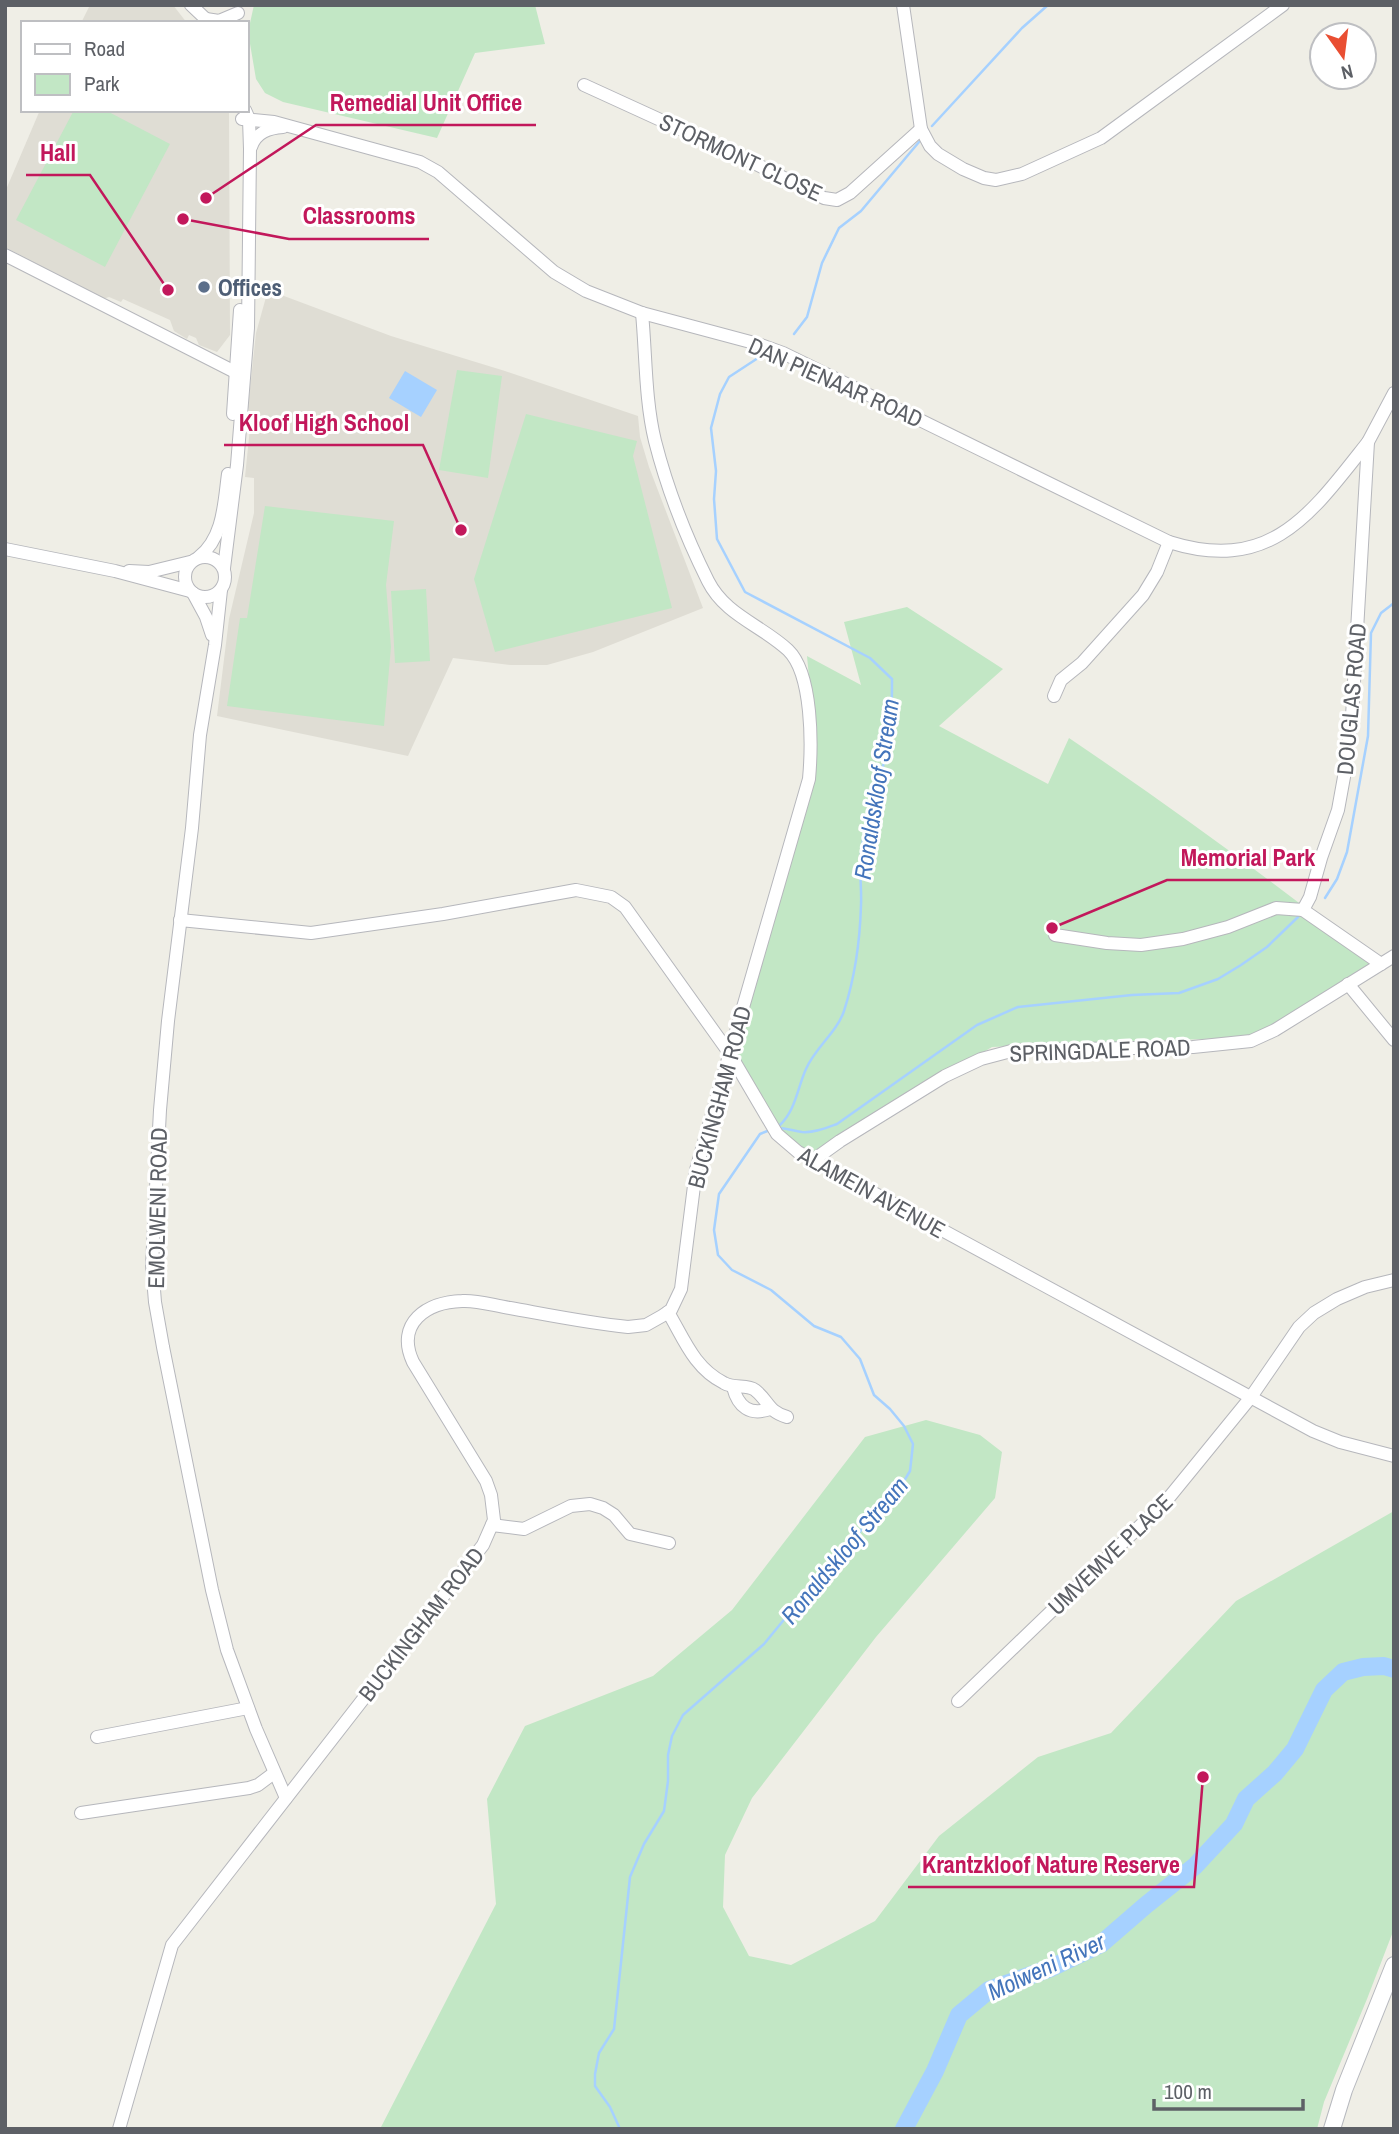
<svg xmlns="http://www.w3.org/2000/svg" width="1399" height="2134" font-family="'Archivo Narrow',sans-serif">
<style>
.education{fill:#dfddd4}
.green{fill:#c2e7c5}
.water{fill:#a6d1ff}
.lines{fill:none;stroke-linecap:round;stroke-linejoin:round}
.stream{stroke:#a6d1ff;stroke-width:2.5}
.river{stroke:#a6d1ff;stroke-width:18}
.minor-casing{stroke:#b6b7bc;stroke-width:14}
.secondary-casing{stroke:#b7b9bf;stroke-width:18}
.minor{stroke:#fff;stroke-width:12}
.secondary{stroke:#fff;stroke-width:16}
.service-dot{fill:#5c6f8a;stroke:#fff;stroke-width:2.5}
.labels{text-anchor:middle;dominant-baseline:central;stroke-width:6;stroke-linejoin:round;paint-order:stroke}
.street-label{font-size:23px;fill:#5d6066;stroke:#fff}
.service-label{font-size:23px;font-weight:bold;fill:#4e5e75;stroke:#fff;text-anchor:start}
.water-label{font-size:24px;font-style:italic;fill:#4475bb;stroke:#fff}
.leader{fill:none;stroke:#c2185b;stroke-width:2.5}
.callout-dot{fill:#c2185b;stroke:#fff;stroke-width:2.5}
.callout-label{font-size:24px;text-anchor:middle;font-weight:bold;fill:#c2185b;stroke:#fff;stroke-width:6;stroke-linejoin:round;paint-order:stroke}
</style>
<rect width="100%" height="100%" fill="#efeee6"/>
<g class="education">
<polygon points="90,5 173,5 187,23 81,23"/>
<polygon points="40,110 229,110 230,335 217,352 199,345 196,338 189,335 187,339 174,331 170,320 123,299 121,302 109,297 103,299 5,247 5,192"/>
<polygon points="268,290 391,336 505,371 638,416 640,437 649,467 703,608 593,652 547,665 511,665 453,658 408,756 217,716 229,619 254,513 254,478 245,477 251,418 248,407 256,333"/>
</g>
<g class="green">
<polygon points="254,5 535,5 545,44 475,53 437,138 283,102 265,93 256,79 248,32"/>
<polygon points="74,110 105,110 170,144 105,267 16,220"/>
<polygon points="457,370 502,376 488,478 439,470"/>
<polygon points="526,414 637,441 633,456 672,608 495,652 474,579"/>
<polygon points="265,506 394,521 386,585 391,647 384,726 227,706 240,618 247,618"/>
<polygon points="426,589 430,661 395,663 391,591"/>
<path d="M 907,607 L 1003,669 L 939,726 L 1048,784 L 1069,738 C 1174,809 1275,883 1374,961 L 1255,1037 L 992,1047 L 822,1150 L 807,1154 L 796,1152 L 734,1053 L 817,762 L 807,656 L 861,685 L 844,622 Z"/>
<polygon points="926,1420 980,1435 1002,1452 995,1498 876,1637 752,1798 725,1855 723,1907 749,1956 791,1965 875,1921 939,1836 1038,1757 1111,1733 1236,1601 1394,1511 1394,1929 1367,1999 1324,2102 1317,2129 380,2129 496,1904 487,1799 525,1726 653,1676 732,1610 865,1437"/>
</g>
<polygon class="water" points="405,371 437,390 421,417 389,398"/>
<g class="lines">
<g class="stream">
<polyline points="932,126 1022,28 1048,5"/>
<polyline points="794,334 807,317 822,263 839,228 861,211 919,142"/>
<path d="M 758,358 L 729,377 L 720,394 L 711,428 L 716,471 L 714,499 L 717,539 L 745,592 L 870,658 L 892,679 C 892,706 892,733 885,759 C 877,788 866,816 862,847 C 858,866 862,886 861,905 C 860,940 855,977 844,1011 C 837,1032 815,1048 806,1069 C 797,1089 796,1110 779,1126"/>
<polyline points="1325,898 1337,879 1347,852 1368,736 1371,633 1381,613 1394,603"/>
<path d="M 778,1128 C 787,1128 793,1131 802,1132 C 814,1133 826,1128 837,1124 L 977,1025 L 1018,1007 L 1132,995 L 1179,993 L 1218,979 L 1241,965 L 1267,947 L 1298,917"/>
<polyline points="620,2129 610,2107 595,2086 595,2074 599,2053 614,2029 630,1877 644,1844 664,1811 668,1781 668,1755 672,1736 683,1715 764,1644 819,1577 865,1526 895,1496 910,1471 913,1444 904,1426 890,1409 874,1395 860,1359 841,1337 814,1326 771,1290 732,1270 718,1255 714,1230 719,1194 760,1134 770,1130"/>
</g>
<polyline class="river" points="904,2129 935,2071 959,2015 989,1990 1051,1968 1101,1944 1146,1905 1195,1866 1234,1824 1246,1799 1275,1773 1295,1749 1324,1690 1343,1672 1363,1667 1384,1666 1394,1669"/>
<defs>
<g id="minor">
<polyline points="191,5 210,23"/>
<polyline points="903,5 921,129 930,146 938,154 963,169 984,178 996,180 1022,174 1101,138 1283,5"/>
<polyline points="206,19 219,21 238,13"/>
<polyline points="584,85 748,160 824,198 837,200 850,193 921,129"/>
<path d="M 242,119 L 274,122 L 420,162 L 438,172 L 554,272 L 586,291 L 642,313 L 758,344 L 783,353 L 1169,542 C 1271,574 1311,514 1368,442"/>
<path d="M 251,147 C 256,132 269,128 283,127"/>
<polyline points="5,255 237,373"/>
<polyline points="233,414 240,310"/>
<polyline points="5,549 115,571 190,591"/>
<circle cx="205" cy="577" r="20"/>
<path d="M 199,557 C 224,537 224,503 228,474"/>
<polyline points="224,568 237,465 248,328 250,149 249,119 245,110"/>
<polyline points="129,571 149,572 190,562"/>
<polyline points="221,590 215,645 200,735 192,828 168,1021 160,1110 152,1265 155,1302 163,1347 212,1590 227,1650 256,1729 286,1798"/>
<polyline points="193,593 206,617 212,635"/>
<polyline points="1054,696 1061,680 1082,663 1143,595 1157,572 1169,542"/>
<polyline points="180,920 311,933 443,914 576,890 611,897 625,907 730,1054 777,1134 798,1152 1313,1431 1340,1442 1394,1456"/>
<polyline points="1055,935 1107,943 1141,945 1183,939 1228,927 1276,908 1303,910"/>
<polyline points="1381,964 1303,910 1310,897 1321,858 1338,810 1344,777 1352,716 1368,442 1394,393"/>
<polyline points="1348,984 1394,1040"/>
<polyline points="812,1161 840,1141 945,1076 981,1059 1015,1050 1193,1047 1251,1041 1275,1030 1394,956"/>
<path d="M 668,1312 C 684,1339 694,1368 724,1383 C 734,1389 747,1384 755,1390 C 769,1401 767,1411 787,1417"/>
<path d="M 733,1387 C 738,1407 750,1416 770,1409"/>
<polyline points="492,1525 524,1529 571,1506 590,1504 603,1508 614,1515 630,1534 669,1543"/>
<polyline points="958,1701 1167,1500 1251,1397 1299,1327 1314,1313 1337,1299 1365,1287 1394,1280"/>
<polyline points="97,1737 248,1708"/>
<polyline points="81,1813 249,1788 258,1785 274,1773"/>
<path d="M 119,2129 L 172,1945 L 483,1545 L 494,1520 L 491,1495 L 486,1481 L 413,1362 C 395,1323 427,1302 462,1301 C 478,1300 495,1306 510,1308 C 549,1315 588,1323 628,1327 L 646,1325 L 662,1316 L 671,1310 L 681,1289 L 696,1170 L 809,779 C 812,746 813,674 788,650 C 761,625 725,615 708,581 C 686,537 667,488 655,441 C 645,400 646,355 642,313"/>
</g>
<polyline id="secondary" points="1332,2129 1344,2090 1394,1965"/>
</defs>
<use href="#minor" class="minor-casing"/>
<use href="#secondary" class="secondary-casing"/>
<use href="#minor" class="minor"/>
<use href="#secondary" class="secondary"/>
</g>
<circle class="service-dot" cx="204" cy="287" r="7"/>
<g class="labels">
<g class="street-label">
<text transform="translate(741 157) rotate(25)">STORMONT CLOSE</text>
<text transform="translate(836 382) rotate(24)">DAN PIENAAR ROAD</text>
<text transform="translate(1351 699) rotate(-85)">DOUGLAS ROAD</text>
<text transform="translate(1100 1050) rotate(-2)">SPRINGDALE ROAD</text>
<text transform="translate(719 1097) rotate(-75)">BUCKINGHAM ROAD</text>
<text transform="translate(872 1192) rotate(29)">ALAMEIN AVENUE</text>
<text transform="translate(157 1208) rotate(-89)">EMOLWENI ROAD</text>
<text transform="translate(1110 1554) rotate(-44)">UMVEMVE PLACE</text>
<text transform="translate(421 1624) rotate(-52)">BUCKINGHAM ROAD</text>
</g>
<g class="service-label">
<text x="218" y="287">Offices</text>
</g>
<g class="water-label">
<text transform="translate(876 789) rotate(-81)">Ronaldskloof Stream</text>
<text transform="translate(844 1550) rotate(-50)">Ronaldskloof Stream</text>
<text transform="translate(1046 1966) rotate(-25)">Molweni River</text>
</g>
</g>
<path class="leader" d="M206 198L316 125H536M168 290L90 175H26M183 219L289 239H429M461 530L423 445H224M1052 928L1167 880H1329M1203 1777L1194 1887H908"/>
<g class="callout-dot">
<circle cx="206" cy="198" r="7"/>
<circle cx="168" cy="290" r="7"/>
<circle cx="183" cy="219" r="7"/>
<circle cx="461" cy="530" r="7"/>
<circle cx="1052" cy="928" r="7"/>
<circle cx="1203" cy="1777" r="7"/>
</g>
<g class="callout-label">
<text x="426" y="111">Remedial Unit Office</text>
<text x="58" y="161">Hall</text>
<text x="359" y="224">Classrooms</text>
<text x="324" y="431">Kloof High School</text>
<text x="1248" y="866">Memorial Park</text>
<text x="1051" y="1873">Krantzkloof Nature Reserve</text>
</g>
<rect width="1399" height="2134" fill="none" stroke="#5d6066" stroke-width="14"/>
<rect x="21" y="21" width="228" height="91" fill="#ffffff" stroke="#bebfc2" stroke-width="2"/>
<rect x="35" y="44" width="35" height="10" fill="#ffffff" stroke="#bebfc2" stroke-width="2"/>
<text x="84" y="56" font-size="21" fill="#5d6066">Road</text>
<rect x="35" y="74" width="35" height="21" fill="#c2e7c5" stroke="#bebfc2" stroke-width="2"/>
<text x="84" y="91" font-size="21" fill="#5d6066">Park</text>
<g transform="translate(1343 56) rotate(166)"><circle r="33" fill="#ffffff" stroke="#bebfc2" stroke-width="2"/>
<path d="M0-5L12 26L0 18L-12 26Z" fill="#e94e32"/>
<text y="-10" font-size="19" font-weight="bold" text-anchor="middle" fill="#5d6066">N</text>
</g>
<path d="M1154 2099v10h149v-10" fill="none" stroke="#5d6066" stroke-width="3.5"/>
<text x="1164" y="2099" font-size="21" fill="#5d6066" stroke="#ffffff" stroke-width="5" paint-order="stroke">100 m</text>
</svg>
